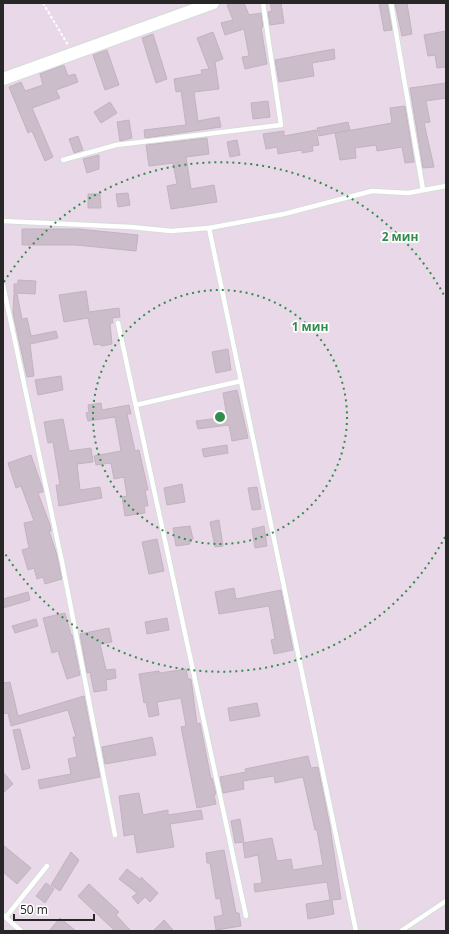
<svg xmlns="http://www.w3.org/2000/svg" width="449" height="934" font-family="'Open Sans',sans-serif">
<style>
.building{fill:#cbbdca;stroke:#c4b2c2}
.lines{fill:none;stroke-linecap:round;stroke-linejoin:round}
.service-casing{stroke:#cedfd3;stroke-width:6}
.tertiary-casing{stroke:#cedfd3;stroke-width:14}
.path{stroke:#fff;stroke-width:2;stroke-dasharray:3 2;stroke-linecap:butt}
.service{stroke:#fff;stroke-width:4.5}
.tertiary{stroke:#fff;stroke-width:12}
.ring{fill:none;stroke:#328c4c;stroke-width:2;stroke-dasharray:2 4}
.centre{fill:#328c4c;stroke:#fff;stroke-width:2}
.ring-label{font-size:12px;text-anchor:middle;font-weight:bold;fill:#328c4c;stroke:#fff;stroke-width:3.5;stroke-linejoin:round;paint-order:stroke}
</style>
<rect width="100%" height="100%" fill="#e9d8e8"/>
<g class="building">
<polygon points="231,3 244,3 249,15 261,13 263,27 261,27 267,64 245,69 242,57 249,56 244,29 225,35 221,23 233,20 227,5"/>
<polygon points="270,3 281,3 284,23 270,25 268,12 272,11"/>
<polygon points="379,3 387,3 392,30 384,31"/>
<polygon points="395,3 407,3 412,34 402,36"/>
<polygon points="446,31 446,67 437,68 435,55 428,56 424,35"/>
<polygon points="213,32 223,59 215,62 219,89 194,92 198,121 219,117 221,127 145,138 144,130 186,125 181,91 176,92 174,79 202,74 201,70 209,69 197,38"/>
<polygon points="153,34 167,79 156,83 142,38"/>
<polygon points="334,49 335,59 312,63 314,76 279,82 275,60"/>
<polygon points="107,50 119,85 105,90 93,55"/>
<polygon points="64,65 68,76 75,74 78,82 56,90 60,98 32,108 53,157 45,161 32,131 28,133 9,87 21,82 25,91 43,85 40,74"/>
<polygon points="446,83 446,98 426,101 430,122 424,123 434,167 423,168 410,88"/>
<polygon points="268,101 270,117 253,119 251,103"/>
<polygon points="110,102 117,113 101,123 94,112"/>
<polygon points="405,106 414,162 405,163 402,147 377,151 376,145 355,148 356,158 340,160 335,133 392,123 390,108"/>
<polygon points="129,120 132,138 120,141 117,122"/>
<polygon points="348,122 350,130 319,136 317,128"/>
<polygon points="316,130 319,145 312,146 313,151 302,153 302,150 278,154 277,147 266,149 263,134 284,131 284,136"/>
<polygon points="78,136 83,150 74,153 69,139"/>
<polygon points="207,138 209,154 186,157 191,189 214,185 217,202 171,209 167,186 177,184 173,163 149,166 146,145"/>
<polygon points="237,140 240,155 230,157 227,142"/>
<polygon points="99,155 99,169 87,173 83,159"/>
<polygon points="128,193 130,205 118,207 116,194"/>
<polygon points="88,194 100,194 101,208 88,208"/>
<polygon points="22,229 78,229 138,235 136,251 76,245 22,245"/>
<polygon points="18,280 36,281 35,294 14,293 14,284 18,284"/>
<polygon points="86,291 89,312 119,308 120,317 112,318 113,323 110,323 112,344 101,346 101,344 94,345 88,318 64,322 59,295"/>
<polygon points="14,294 17,294 22,319 27,318 31,336 56,331 58,338 30,344 34,376 27,377 13,313"/>
<polygon points="228,349 231,370 216,373 212,352"/>
<polygon points="61,376 63,390 38,395 35,380"/>
<polygon points="237,390 248,438 232,441 229,425 198,429 196,421 227,417 223,393"/>
<polygon points="101,403 102,410 129,405 131,414 127,414 135,451 139,450 148,490 145,490 148,506 144,506 145,513 125,516 122,497 127,496 124,477 114,479 111,463 96,465 94,456 121,451 115,417 88,421 86,413 89,412 88,405"/>
<polygon points="63,419 69,451 91,448 93,462 77,464 80,490 100,487 102,498 59,506 56,485 60,485 53,442 48,443 44,422"/>
<polygon points="227,445 228,453 204,457 202,449"/>
<polygon points="31,455 43,490 43,492 38,493 50,525 51,531 49,531 57,555 62,579 45,584 43,577 37,579 34,568 28,570 22,550 29,548 24,523 34,521 21,486 16,488 8,463"/>
<polygon points="182,484 185,502 167,505 164,488"/>
<polygon points="257,487 261,509 252,510 248,488"/>
<polygon points="219,520 223,546 215,547 210,522"/>
<polygon points="190,526 193,539 189,540 190,544 176,546 173,528"/>
<polygon points="264,526 267,546 255,548 252,529"/>
<polygon points="157,539 164,571 149,574 142,542"/>
<polygon points="234,588 236,599 281,590 293,650 274,654 271,640 275,639 269,606 219,614 215,592"/>
<polygon points="28,592 30,600 3,608 3,599"/>
<polygon points="65,613 71,635 72,635 80,675 67,679 58,651 52,653 43,618"/>
<polygon points="167,618 169,630 147,634 145,622"/>
<polygon points="36,619 38,626 15,633 12,626"/>
<polygon points="109,628 112,642 100,644 106,670 115,669 116,678 106,680 107,690 94,692 90,672 87,673 80,634"/>
<polygon points="186,669 188,679 191,679 197,724 200,723 211,779 212,778 216,794 214,795 216,804 197,808 181,727 186,726 181,698 157,702 159,715 149,717 146,702 144,703 139,674 159,671 160,673"/>
<polygon points="10,682 18,716 84,696 100,777 40,789 38,780 71,774 68,759 77,757 73,737 76,737 68,710 11,726 8,713 3,714 3,683"/>
<polygon points="257,703 260,716 230,721 228,708"/>
<polygon points="20,729 30,768 22,770 13,730"/>
<polygon points="152,737 156,755 105,764 102,747"/>
<polygon points="308,756 311,768 318,767 330,827 341,899 332,900 334,914 308,919 306,904 330,900 327,882 255,892 254,884 262,883 258,855 245,858 243,843 272,838 277,861 291,859 293,870 323,865 317,830 315,830 303,777 275,783 274,776 243,781 244,789 223,793 220,777 246,772 245,769"/>
<polygon points="3,772 13,784 3,793"/>
<polygon points="139,793 143,815 168,810 168,815 201,810 203,819 170,824 174,847 137,853 134,834 124,836 119,796"/>
<polygon points="240,819 244,842 235,843 231,821"/>
<polygon points="3,845 31,868 17,884 3,872"/>
<polygon points="224,850 236,913 239,913 241,926 216,930 214,917 223,915 220,898 216,899 210,863 207,863 206,853"/>
<polygon points="71,852 79,860 60,891 51,885"/>
<polygon points="127,869 141,880 141,877 158,893 150,902 145,897 138,904 132,897 137,893 119,879"/>
<polygon points="46,883 54,889 45,903 36,896"/>
<polygon points="89,884 119,912 116,915 131,931 115,931 78,896"/>
<polygon points="60,918 76,931 49,931"/>
<polygon points="164,920 174,931 153,931"/>
</g>
<g class="lines">
<defs>
<g id="service">
<polyline points="391,3 423,190"/>
<polyline points="63,160 116,145 281,125 263,3"/>
<polyline points="3,221 131,227 171,231 209,228 356,931"/>
<polyline points="209,228 284,214 372,191 408,193 446,186"/>
<polyline points="3,285 62,562 115,835"/>
<polyline points="118,323 246,916"/>
<polyline points="136,405 241,381"/>
<polyline points="3,915 21,931"/>
<polyline points="6,917 47,866"/>
<polyline points="401,931 446,901"/>
</g>
<polyline id="tertiary" points="3,79 213,3"/>
</defs>
<use href="#service" class="service-casing"/>
<use href="#tertiary" class="tertiary-casing"/>
<polyline class="path" points="43,3 68,45"/>
<use href="#service" class="service"/>
<use href="#tertiary" class="tertiary"/>
</g>
<g class="ring">
<circle cx="220" cy="417" r="127"/>
<path d="M445 537A255 255 0 0 1 4 552M4 282A255 255 0 0 1 445 297"/>
</g>
<circle cx="220" cy="417" r="6" class="centre"/>
<g class="ring-label">
<text x="400" y="241">2 мин</text>
<text x="310" y="331">1 мин</text>
</g>
<rect width="449" height="934" fill="none" stroke="#272727" stroke-width="8"/>
<path d="M14 914v6h80v-6" fill="none" stroke="#272727" stroke-width="2"/>
<text x="20" y="914" font-size="12" fill="#272727" stroke="#ffffff" stroke-width="3" paint-order="stroke">50 m</text>
</svg>
